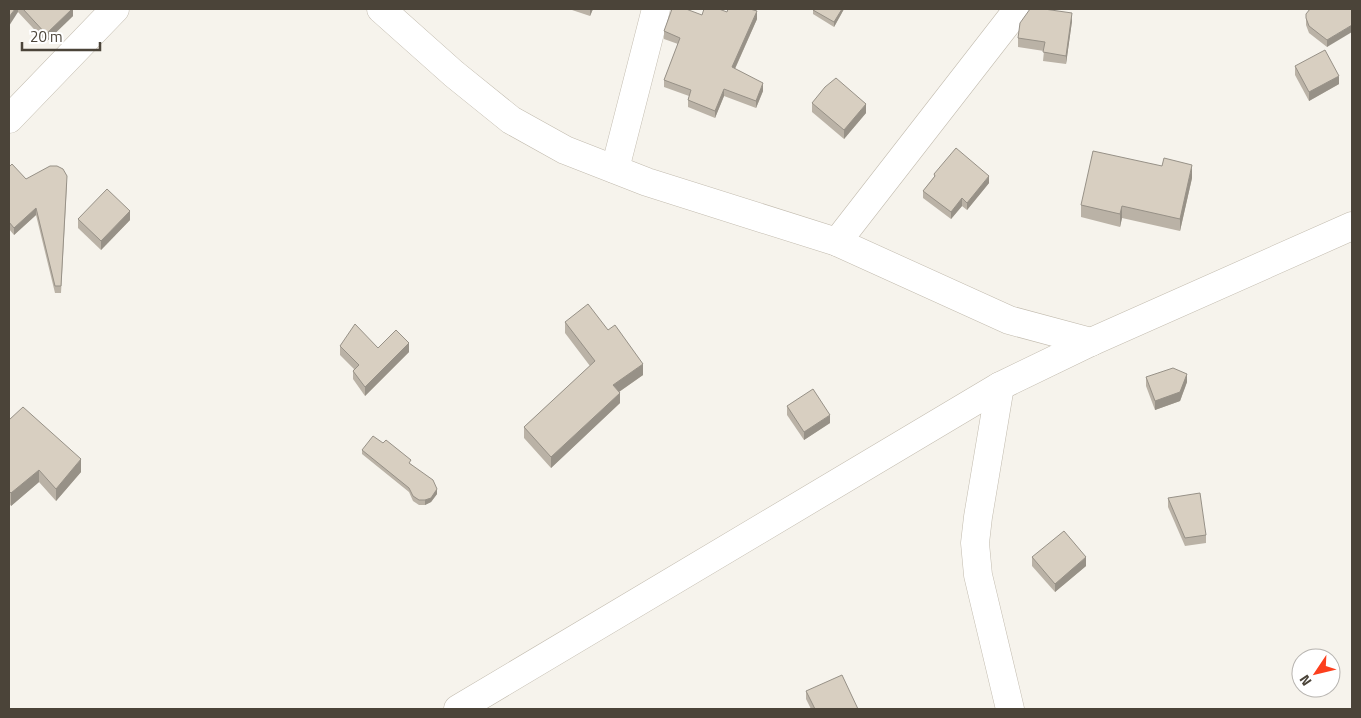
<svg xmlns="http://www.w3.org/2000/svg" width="1361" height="718" font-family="'Titillium Web',sans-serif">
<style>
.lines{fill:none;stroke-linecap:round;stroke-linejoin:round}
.minor-casing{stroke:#c2bbae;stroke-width:29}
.minor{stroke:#fff;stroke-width:28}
.wall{fill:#bab2a6}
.shaded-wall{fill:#979187}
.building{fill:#d8cfc1;stroke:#979187}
</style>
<rect width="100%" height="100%" fill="#f6f3ec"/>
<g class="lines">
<defs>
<g id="minor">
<polyline points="381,9 454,74 511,120 565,150 647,182 837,242 1009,320 1091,342"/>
<polyline points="9,119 115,9"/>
<polyline points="615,169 656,9"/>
<polyline points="837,242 1018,9"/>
<polyline points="1000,386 978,517 975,543 978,575 1010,709"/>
<polyline points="458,709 1000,386 1091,342 1352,226"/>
</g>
</defs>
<use href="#minor" class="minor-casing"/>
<use href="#minor" class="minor"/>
</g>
<g class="wall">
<polygon points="9,9 73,9 73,16 46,42 18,12"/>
<polygon points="569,9 593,9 590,16"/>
<polygon points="844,9 834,27 813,14 813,10"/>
<polygon points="1352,9 1327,47 1309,33 1306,25 1306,18"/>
<polygon points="727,12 757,19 735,69 763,91 756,108 724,96 715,118 688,107 688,100 689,96 664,87 664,80 678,44 664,39 664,31 702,15"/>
<polygon points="1072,21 1066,64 1043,61 1044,51 1018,47 1018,38"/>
<polygon points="1295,66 1339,84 1309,101 1295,75"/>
<polygon points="812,103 866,113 844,139 812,112"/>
<polygon points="9,167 26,179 67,183 61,293 55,293 36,215 14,235 9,229"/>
<polygon points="934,174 989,183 967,210 962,206 951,219 923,198 923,191 934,177"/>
<polygon points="1192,178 1180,231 1122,218 1120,227 1081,217 1081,205"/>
<polygon points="78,219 130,220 101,250 78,228"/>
<polygon points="565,322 608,330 643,375 619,392 620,403 551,468 524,438 524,427 590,366 565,333"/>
<polygon points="340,346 378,348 409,352 365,396 353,379 353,371 354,369 340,355"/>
<polygon points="1146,377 1187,382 1180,401 1155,410 1146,386"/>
<polygon points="787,406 830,423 804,440 787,415"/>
<polygon points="9,420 81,472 56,501 39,482 11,506 9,503"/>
<polygon points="362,450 411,464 437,494 431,502 425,505 419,505 413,501 409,492 362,454"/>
<polygon points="1168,498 1206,535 1206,543 1185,546 1168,507"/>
<polygon points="1032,557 1086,566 1055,592 1032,566"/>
<polygon points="806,691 858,709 811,709 806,699"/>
</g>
<g class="shaded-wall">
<polygon points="15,9 18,9 18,12 9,26 9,17"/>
<polygon points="72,9 73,9 73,16 46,42 46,34"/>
<polygon points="590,9 593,9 590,16"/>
<polygon points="842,9 844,9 834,27 834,22"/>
<polygon points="757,11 757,19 732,75 732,67"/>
<polygon points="1072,13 1072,21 1066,64 1066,56"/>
<polygon points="1352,25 1352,32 1327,47 1327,40"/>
<polygon points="1339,76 1339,84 1309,101 1309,92"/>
<polygon points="763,83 763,91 756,108 756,101"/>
<polygon points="724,89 724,96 715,118 715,111"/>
<polygon points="866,104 866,113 844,139 844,130"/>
<polygon points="1192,165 1192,178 1180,231 1180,219"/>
<polygon points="989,176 989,183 967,210 967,203"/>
<polygon points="962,198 962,206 951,219 951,212"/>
<polygon points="1122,206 1122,218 1120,227 1120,214"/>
<polygon points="36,208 36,215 14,235 14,228"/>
<polygon points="130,211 130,220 101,250 101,241"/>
<polygon points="409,343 409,352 365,396 365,387"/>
<polygon points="643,364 643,375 613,396 613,385"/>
<polygon points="1187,374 1187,382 1180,401 1155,410 1155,401"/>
<polygon points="620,393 620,403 551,468 551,457"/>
<polygon points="830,415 830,423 804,440 804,432"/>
<polygon points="81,459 81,472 56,501 56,489"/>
<polygon points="39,470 39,482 11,506 11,493"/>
<polygon points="437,489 437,494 431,502 425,505 425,500"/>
<polygon points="1086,557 1086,566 1055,592 1055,584"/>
</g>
<g class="building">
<polygon points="9,9 15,9 9,17"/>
<polygon points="23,9 72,9 46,34"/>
<polygon points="672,9 686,9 702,15 704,9 719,9 727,12 728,9 750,9 757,11 732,67 763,83 756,101 724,89 715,111 688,100 691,90 664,80 680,38 664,31"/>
<polygon points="813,9 842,9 834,22 813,10"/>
<polygon points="1030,9 1044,9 1072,13 1066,56 1043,52 1045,42 1018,38 1020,23"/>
<polygon points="1310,9 1352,9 1352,25 1327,40 1309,26 1306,18 1306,14"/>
<polygon points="1325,50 1339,76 1309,92 1295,66"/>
<polygon points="836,78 866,104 844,130 812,103 825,87"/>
<polygon points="956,148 989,176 967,203 962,198 951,212 923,191 935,176 934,174"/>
<polygon points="1093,151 1162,166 1164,158 1192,165 1180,219 1122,206 1120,214 1081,205"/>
<polygon points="12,164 26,179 50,166 57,166 63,169 67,176 61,286 55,286 36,208 14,228 9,222 9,167"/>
<polygon points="107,189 130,211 101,241 78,219"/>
<polygon points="588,304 608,330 615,325 643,364 613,385 620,393 551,457 524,427 595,361 565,322"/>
<polygon points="355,324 378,348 396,330 409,343 365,387 353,371 359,365 340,346"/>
<polygon points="1173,368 1187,374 1180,392 1155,401 1146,377"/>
<polygon points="813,389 830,415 804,432 787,406"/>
<polygon points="23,407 81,459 56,489 39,470 11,493 9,491 9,420"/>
<polygon points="373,436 383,443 386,440 411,460 409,463 433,480 437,489 431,498 425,500 419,500 413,496 409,488 362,450"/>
<polygon points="1200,493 1206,535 1185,538 1168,498"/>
<polygon points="1064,531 1086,557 1055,584 1032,557"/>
<polygon points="842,675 858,709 815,709 806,691"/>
</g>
<rect width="1361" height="718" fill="none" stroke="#4b4439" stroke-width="20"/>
<g transform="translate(1316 673) rotate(235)"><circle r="24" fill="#ffffff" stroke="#b7b4b0"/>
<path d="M0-4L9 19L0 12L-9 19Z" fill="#fc3f1d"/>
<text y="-8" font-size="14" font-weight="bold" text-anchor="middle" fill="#4b4439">N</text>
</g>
<path d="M22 42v8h78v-8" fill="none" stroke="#4b4439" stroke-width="2.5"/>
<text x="30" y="42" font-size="15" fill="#4b4439" stroke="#ffffff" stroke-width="4" paint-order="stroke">20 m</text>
</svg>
